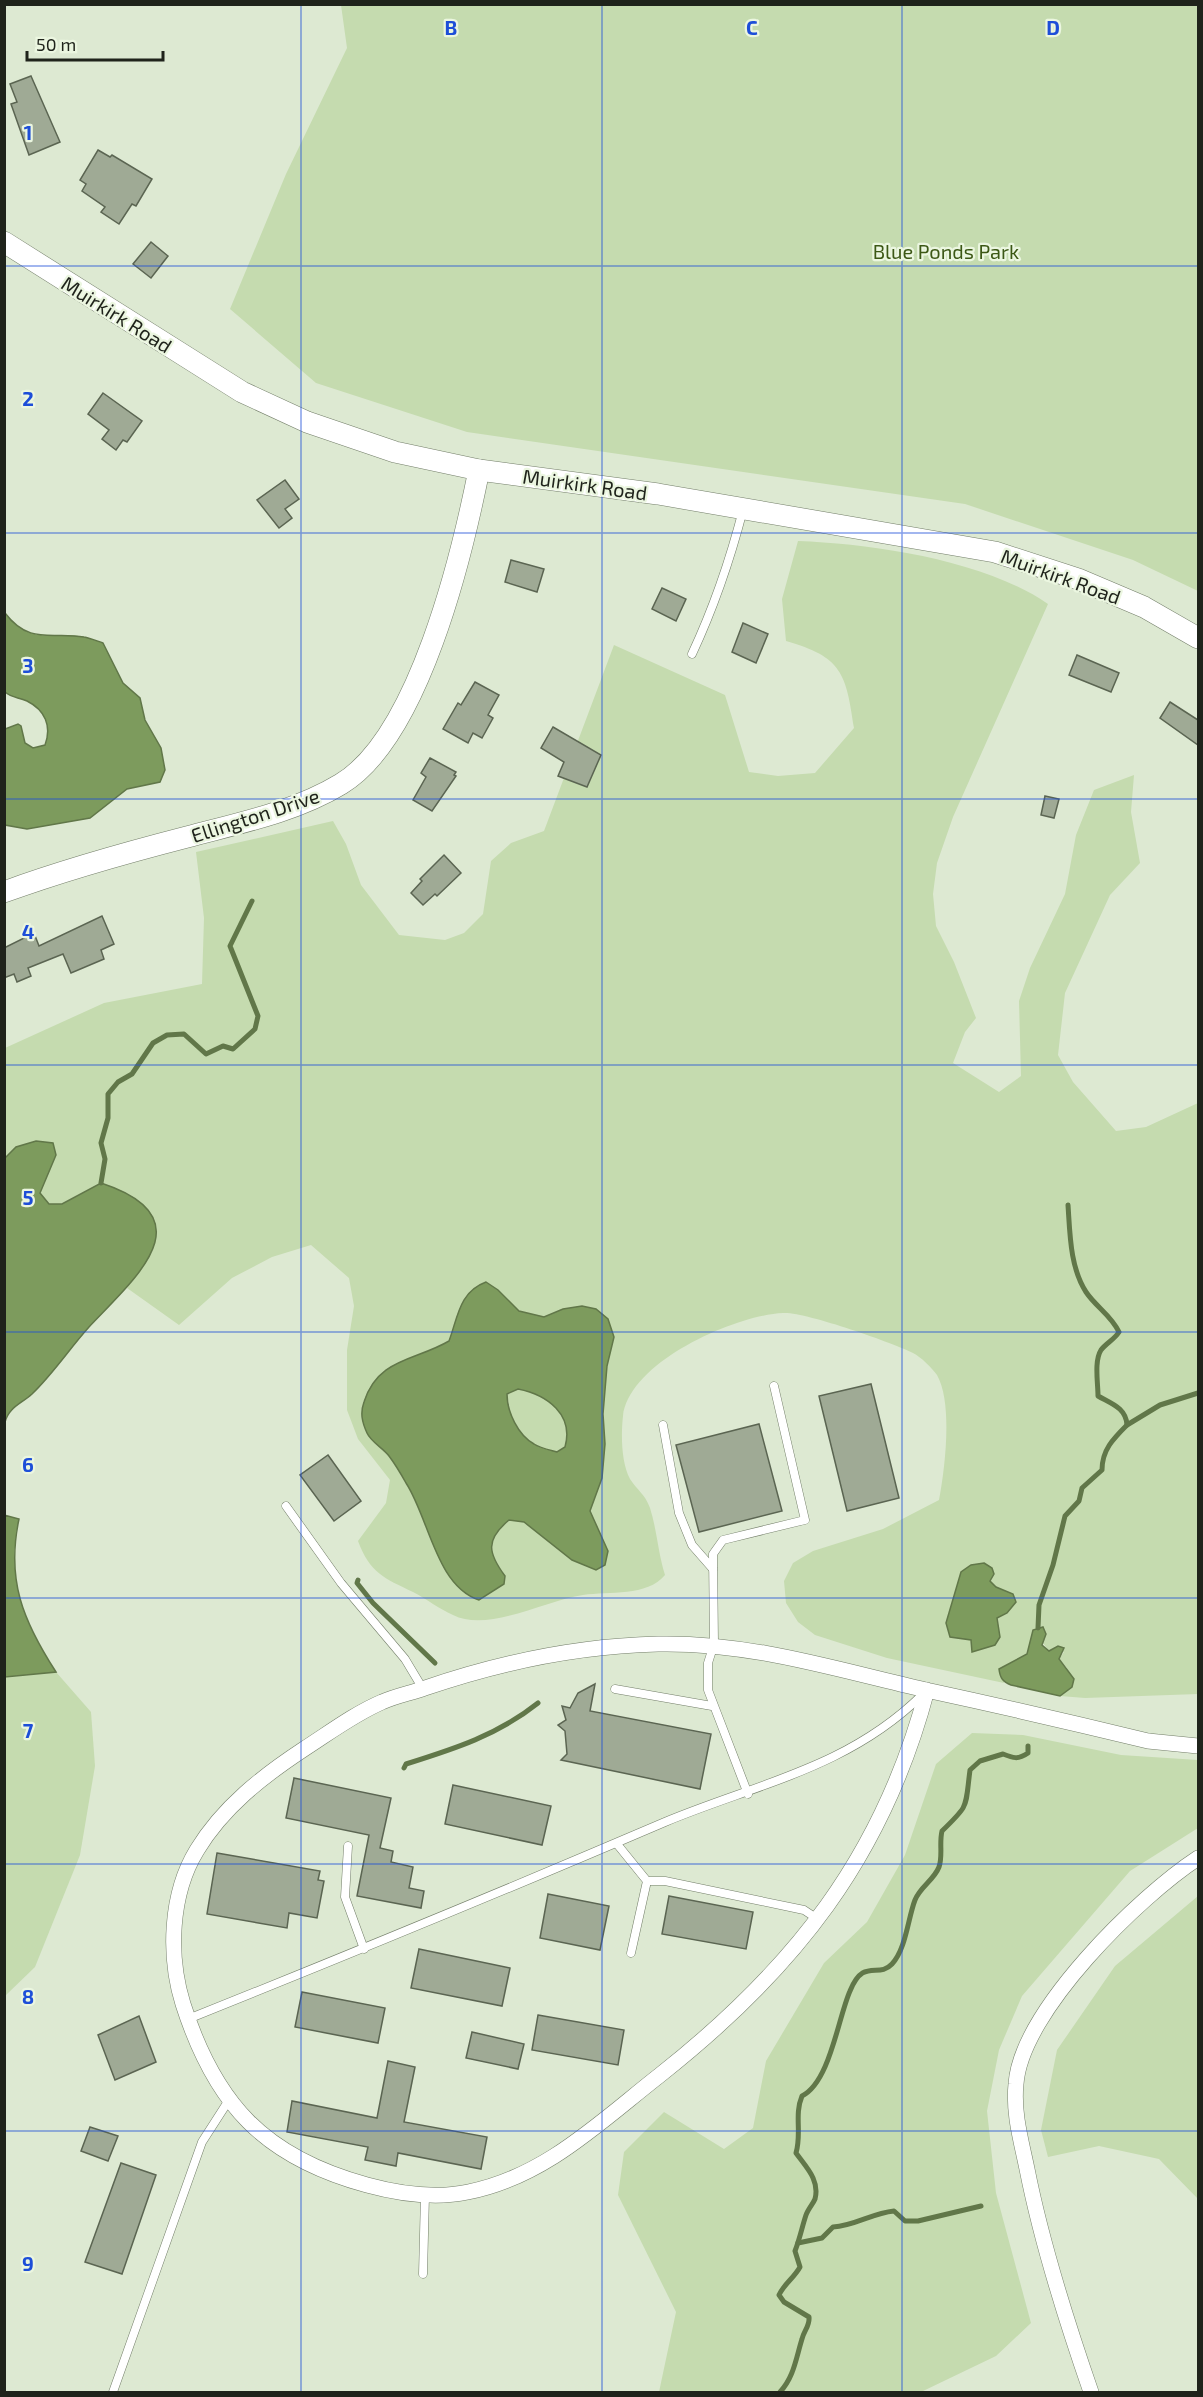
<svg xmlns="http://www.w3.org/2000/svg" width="1203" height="2397" font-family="'Exo 2',sans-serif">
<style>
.green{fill:#c5dbaf}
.water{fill:#7d9b5d;stroke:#617749;stroke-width:1.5;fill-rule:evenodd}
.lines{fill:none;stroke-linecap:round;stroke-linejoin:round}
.stream{stroke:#617749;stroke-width:5}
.building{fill:#9faa95;stroke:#5b6552;stroke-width:1.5}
.lane-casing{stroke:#737e69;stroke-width:9}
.street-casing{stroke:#737e69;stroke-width:16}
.secondary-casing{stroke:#737e69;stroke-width:22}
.lane{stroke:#fff;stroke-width:8}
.street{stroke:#fff;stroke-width:15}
.secondary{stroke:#fff;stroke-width:21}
.grid{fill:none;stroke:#1d4ed8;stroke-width:1.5;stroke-opacity:0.55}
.labels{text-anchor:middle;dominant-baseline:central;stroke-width:4.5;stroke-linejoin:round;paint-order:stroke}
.park-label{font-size:20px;fill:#3c5815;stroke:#ebf6e0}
.street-label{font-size:20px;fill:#1f231b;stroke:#ebf6e0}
.grid-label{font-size:20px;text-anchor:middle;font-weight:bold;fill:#1d4ed8;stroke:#ebf6e0;stroke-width:4.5;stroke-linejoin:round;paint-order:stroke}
</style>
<rect width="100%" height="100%" fill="#dde9d2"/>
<g class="green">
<polygon points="341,5 1198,5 1198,591 1133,560 965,504 467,432 316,383 230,309 286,174 347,48"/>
<path d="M 798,541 C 874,544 984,560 1048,604 L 953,817 L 937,863 L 933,894 L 936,926 L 954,962 L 976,1018 L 965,1032 L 953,1063 L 999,1092 L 1021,1076 L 1019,1001 L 1030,968 L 1065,894 L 1076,835 L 1094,790 L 1134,775 L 1131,812 L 1140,863 L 1110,895 L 1065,993 L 1058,1055 L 1073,1082 L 1116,1131 L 1146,1127 L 1198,1103 L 1198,1694 L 1085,1698 L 1060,1696 L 1066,1692 L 1067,1668 L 1059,1659 L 1064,1652 L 1049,1651 L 1033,1630 L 1027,1654 L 999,1669 L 1004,1683 L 887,1658 L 815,1635 L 798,1622 L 786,1603 L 784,1581 L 793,1563 L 813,1551 L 883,1529 L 939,1500 C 945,1469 953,1403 937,1375 C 932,1368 921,1357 913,1353 C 894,1343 803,1311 783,1313 C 735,1315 629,1362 623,1416 C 621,1434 621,1462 630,1479 C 637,1490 645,1494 650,1508 C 657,1530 658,1553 665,1575 C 647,1597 609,1591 583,1595 C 546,1600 488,1633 453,1615 C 439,1609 427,1599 413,1592 C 384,1578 370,1573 358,1541 L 386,1503 L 390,1480 L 358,1439 L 347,1410 L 347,1350 L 354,1306 L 349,1278 L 311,1245 L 272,1257 L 232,1278 L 179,1325 L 127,1288 L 152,1252 L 83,1192 L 62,1204 L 49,1204 L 40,1193 L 56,1155 L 53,1143 C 33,1141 20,1144 5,1158 L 5,1048 L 104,1003 L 202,984 L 204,918 L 196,852 L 333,821 L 346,844 L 361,885 L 399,935 L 445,940 L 464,933 L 483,914 L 491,861 L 511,843 L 544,831 L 614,645 L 725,695 L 749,772 L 778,776 L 815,773 L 854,728 C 846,673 842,657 786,641 L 782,599 Z"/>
<polygon points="56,1672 91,1712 95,1766 80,1855 35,1967 5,1996 5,1677"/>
<polygon points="972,1733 1023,1735 1121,1755 1198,1760 1198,1828 1130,1871 1022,1996 999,2050 987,2111 996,2193 1031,2323 996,2356 921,2392 659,2392 676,2312 618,2195 624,2152 664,2112 724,2149 753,2128 766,2061 824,1963 867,1922 905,1855 936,1764"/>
<polygon points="1198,1896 1198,2199 1159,2159 1099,2146 1048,2157 1041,2130 1057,2050 1115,1966"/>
</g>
<g class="water">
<path d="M 5,613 C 30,646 53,631 84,637 C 90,638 97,641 103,643 L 123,683 L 140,698 L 145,720 L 161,748 L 165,770 L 160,782 L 127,789 L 90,818 L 27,829 L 5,825 L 5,729 L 18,724 L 21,726 L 25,743 L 33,748 L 45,745 C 52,726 45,710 27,701 C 18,697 12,698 5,692 Z"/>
<path d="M 36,1141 L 53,1143 L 56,1155 L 40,1193 L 49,1204 L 62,1204 L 101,1183 C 208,1218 135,1278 89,1327 C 70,1348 53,1374 32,1394 C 21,1404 9,1407 5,1422 L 5,1158 L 16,1147 Z"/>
<path d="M 486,1282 L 498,1290 L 519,1311 L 544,1317 L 563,1309 L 582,1306 L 596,1309 L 608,1319 L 614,1337 L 607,1366 L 603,1414 L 605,1444 L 602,1478 L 590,1511 L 608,1551 L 605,1565 L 596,1570 L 572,1560 L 524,1522 L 509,1520 C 485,1540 488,1553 505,1576 L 504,1584 L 479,1600 C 436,1586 429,1518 406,1483 C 401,1474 395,1464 389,1456 C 383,1448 371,1442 367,1433 C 362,1422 360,1413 364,1402 C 378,1358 415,1361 449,1341 C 458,1317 459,1292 486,1282 ZM 518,1389 C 548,1395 574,1415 565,1447 L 557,1452 C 550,1450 540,1448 534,1444 C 518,1435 507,1412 507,1394 Z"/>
<path d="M 4,1515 L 19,1519 C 6,1580 23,1621 56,1672 L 5,1677 Z"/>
<polygon points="984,1563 992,1568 994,1574 990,1581 996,1587 1013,1594 1016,1602 1007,1613 997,1618 1000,1637 995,1645 972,1652 971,1640 950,1637 946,1623 961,1572 971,1565"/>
<path d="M 1043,1627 L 1046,1634 L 1042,1645 L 1049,1651 L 1058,1646 L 1064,1648 L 1059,1659 L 1074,1679 L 1072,1687 L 1060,1696 L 1011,1685 C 1003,1682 1000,1678 999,1669 L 1027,1654 L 1033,1630 Z"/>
</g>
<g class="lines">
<g class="stream">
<polyline points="101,1183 105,1159 101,1143 108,1118 108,1094 118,1082 132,1074 153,1043 167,1035 184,1034 206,1054 223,1046 233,1049 255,1029 258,1016 230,946 252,901"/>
<polyline points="1127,1425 1160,1405 1198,1393"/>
<polyline points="358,1580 357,1583 373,1603 435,1663"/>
<path d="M 1038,1628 L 1039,1605 L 1053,1565 L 1065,1516 L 1079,1501 L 1082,1488 L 1102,1470 C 1102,1450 1113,1439 1127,1425 C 1126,1408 1112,1404 1098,1396 C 1098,1383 1094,1361 1101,1350 C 1106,1343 1114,1340 1119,1332 C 1111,1315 1096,1307 1086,1292 C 1070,1267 1070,1234 1068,1205"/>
<path d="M 404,1768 L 406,1764 C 454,1749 498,1735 538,1703"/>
<path d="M 798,2243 L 822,2238 L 833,2227 C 855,2226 872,2213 894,2211 L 905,2221 L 918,2221 L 981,2206"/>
<path d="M 780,2392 C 794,2377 796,2358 802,2339 C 804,2330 810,2326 809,2317 L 784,2302 L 779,2295 C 784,2284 794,2278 800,2267 L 795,2251 C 800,2238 802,2227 806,2215 C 808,2209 813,2204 815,2199 C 820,2180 806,2167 796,2153 C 802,2133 794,2115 802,2096 C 830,2082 838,2018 850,1991 C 864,1957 878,1979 892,1964 C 906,1949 908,1918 915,1900 C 920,1887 934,1880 939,1867 C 943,1856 939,1843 942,1831 C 970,1804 965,1808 970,1770 L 980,1761 L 1003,1754 C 1013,1758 1018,1760 1028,1753 L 1028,1746"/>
</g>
</g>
<g class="building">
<polygon points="31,76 60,142 29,155 11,104 17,102 10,84"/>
<polygon points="98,150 110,157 112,155 152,179 136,206 132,204 119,224 101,212 105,207 82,191 86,184 80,180"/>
<polygon points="151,242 168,256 151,278 133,264"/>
<polygon points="103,393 142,421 127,442 123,440 116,450 102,439 109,430 88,414"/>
<polygon points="285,480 299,499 285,509 292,518 279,528 257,500"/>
<polygon points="511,560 544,569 537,592 505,582"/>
<polygon points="662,588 686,599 676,621 652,609"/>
<polygon points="743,623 768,634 756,663 732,652"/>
<polygon points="1077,655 1119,673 1111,692 1069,675"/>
<polygon points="475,682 499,695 488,715 493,718 482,738 473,733 468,743 443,729 458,703 461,705"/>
<polygon points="1170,702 1198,720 1198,745 1160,718"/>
<polygon points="553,727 601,755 587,787 558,776 564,762 541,748"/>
<polygon points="430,758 456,772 454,775 456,776 432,811 413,800 426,777 421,773"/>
<polygon points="1045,796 1059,799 1054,818 1041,815"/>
<polygon points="444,855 461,873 437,896 435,894 423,905 411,893 422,881 420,879"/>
<polygon points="102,916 114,944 101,950 104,959 71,973 63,954 28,968 31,976 17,982 14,974 4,978 4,948 34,933 39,946"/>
<polygon points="871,1384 899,1498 847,1511 819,1396"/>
<polygon points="759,1424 782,1511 699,1532 676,1445"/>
<polygon points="328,1455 361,1501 334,1521 300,1475"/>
<polygon points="595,1684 590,1711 711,1734 700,1789 561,1760 567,1754 565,1731 558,1725 566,1720 562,1706 570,1708 578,1693"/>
<polygon points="294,1778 391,1798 380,1848 393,1851 391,1862 413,1867 409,1888 424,1891 421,1908 357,1896 369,1835 286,1818"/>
<polygon points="453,1785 551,1806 542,1845 445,1824"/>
<polygon points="217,1853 320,1871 318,1880 324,1881 317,1918 289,1913 287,1928 207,1914"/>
<polygon points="548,1894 609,1906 600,1950 540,1938"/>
<polygon points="669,1896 753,1912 746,1949 662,1934"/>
<polygon points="419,1949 510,1968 502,2006 411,1988"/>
<polygon points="302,1992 385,2008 378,2043 295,2027"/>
<polygon points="538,2015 624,2030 618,2065 532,2050"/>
<polygon points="139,2016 156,2062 115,2080 98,2035"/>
<polygon points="472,2032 524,2044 518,2069 466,2058"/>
<polygon points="388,2061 415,2067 404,2122 487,2137 481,2169 398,2153 396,2166 365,2160 368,2147 287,2132 292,2101 377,2118"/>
<polygon points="90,2127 118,2136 108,2161 81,2151"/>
<polygon points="121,2163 156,2175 122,2274 85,2262"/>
</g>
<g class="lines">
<defs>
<g id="lane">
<path d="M 692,654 C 714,607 730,560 743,510"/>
<polyline points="663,1425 679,1513 692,1545 713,1569"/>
<polyline points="286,1506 341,1583 405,1659 423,1689"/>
<polyline points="615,1689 712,1706"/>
<polyline points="748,1794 708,1690 708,1663 714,1644 713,1554 723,1540 805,1520 774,1386"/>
<polyline points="617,1844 647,1881 631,1953"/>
<polyline points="348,1846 345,1897 364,1949"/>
<polyline points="647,1881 665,1881 804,1910 819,1920"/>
<path d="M 188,2019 C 348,1955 506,1890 665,1822 C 756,1784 848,1768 922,1695"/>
<polyline points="423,2274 425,2195"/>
<polyline points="113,2392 202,2142 229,2100"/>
</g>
<g id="street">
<path d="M 927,1690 C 883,1857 794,1969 660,2075 C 601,2121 545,2177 468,2192 C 435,2199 400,2194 367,2185 C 264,2157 215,2104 183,2004 C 168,1956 170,1894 197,1850 C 223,1807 263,1776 304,1749 C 329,1733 354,1714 382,1702 C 395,1696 411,1693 425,1688 C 501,1662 577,1646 658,1644 C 751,1642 837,1670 926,1690 C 1000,1706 1074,1723 1148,1741 L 1198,1746"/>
<path d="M 1091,2392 C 1066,2320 1042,2245 1027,2169 C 1021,2140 1013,2113 1016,2084 C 1021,2011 1140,1896 1198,1858"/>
</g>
<g id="secondary">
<polyline points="4,242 242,392 307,422 395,452 479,470 658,494 995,552 1078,579 1144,607 1198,638"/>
<path d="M 4,892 C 64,870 125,853 187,837 C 239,823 295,812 341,784 C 419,737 462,555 479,470"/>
</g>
</defs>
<use href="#lane" class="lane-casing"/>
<use href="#street" class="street-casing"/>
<use href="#secondary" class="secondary-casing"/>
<use href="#lane" class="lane"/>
<use href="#street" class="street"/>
<use href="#secondary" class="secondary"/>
</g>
<path class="grid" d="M 301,4 L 301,2392M 602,4 L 602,2392M 902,4 L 902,2392M 4,266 L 1198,266M 4,533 L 1198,533M 4,799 L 1198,799M 4,1065 L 1198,1065M 4,1332 L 1198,1332M 4,1598 L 1198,1598M 4,1864 L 1198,1864M 4,2131 L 1198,2131"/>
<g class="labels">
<g class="park-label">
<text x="946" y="251">Blue Ponds Park</text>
</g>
<g class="street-label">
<text transform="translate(117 314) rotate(32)">Muirkirk Road</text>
<text transform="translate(585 484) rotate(8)">Muirkirk Road</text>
<text transform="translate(1061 576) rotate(20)">Muirkirk Road</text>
<text transform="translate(255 815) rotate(-18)">Ellington Drive</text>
</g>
</g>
<g class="grid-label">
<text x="451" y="35">B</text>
<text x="752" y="35">C</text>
<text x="1053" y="35">D</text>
<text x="28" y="140">1</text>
<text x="28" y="406">2</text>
<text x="28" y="673">3</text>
<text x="28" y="939">4</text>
<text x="28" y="1205">5</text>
<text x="28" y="1472">6</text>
<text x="28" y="1738">7</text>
<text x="28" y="2004">8</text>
<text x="28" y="2271">9</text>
</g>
<rect width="1203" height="2397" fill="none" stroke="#1f231b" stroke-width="12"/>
<path d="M27 51v9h136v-9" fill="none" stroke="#1f231b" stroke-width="3"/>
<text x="36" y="51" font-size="18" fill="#1f231b" stroke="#ebf6e0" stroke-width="4.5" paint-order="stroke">50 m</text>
</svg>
